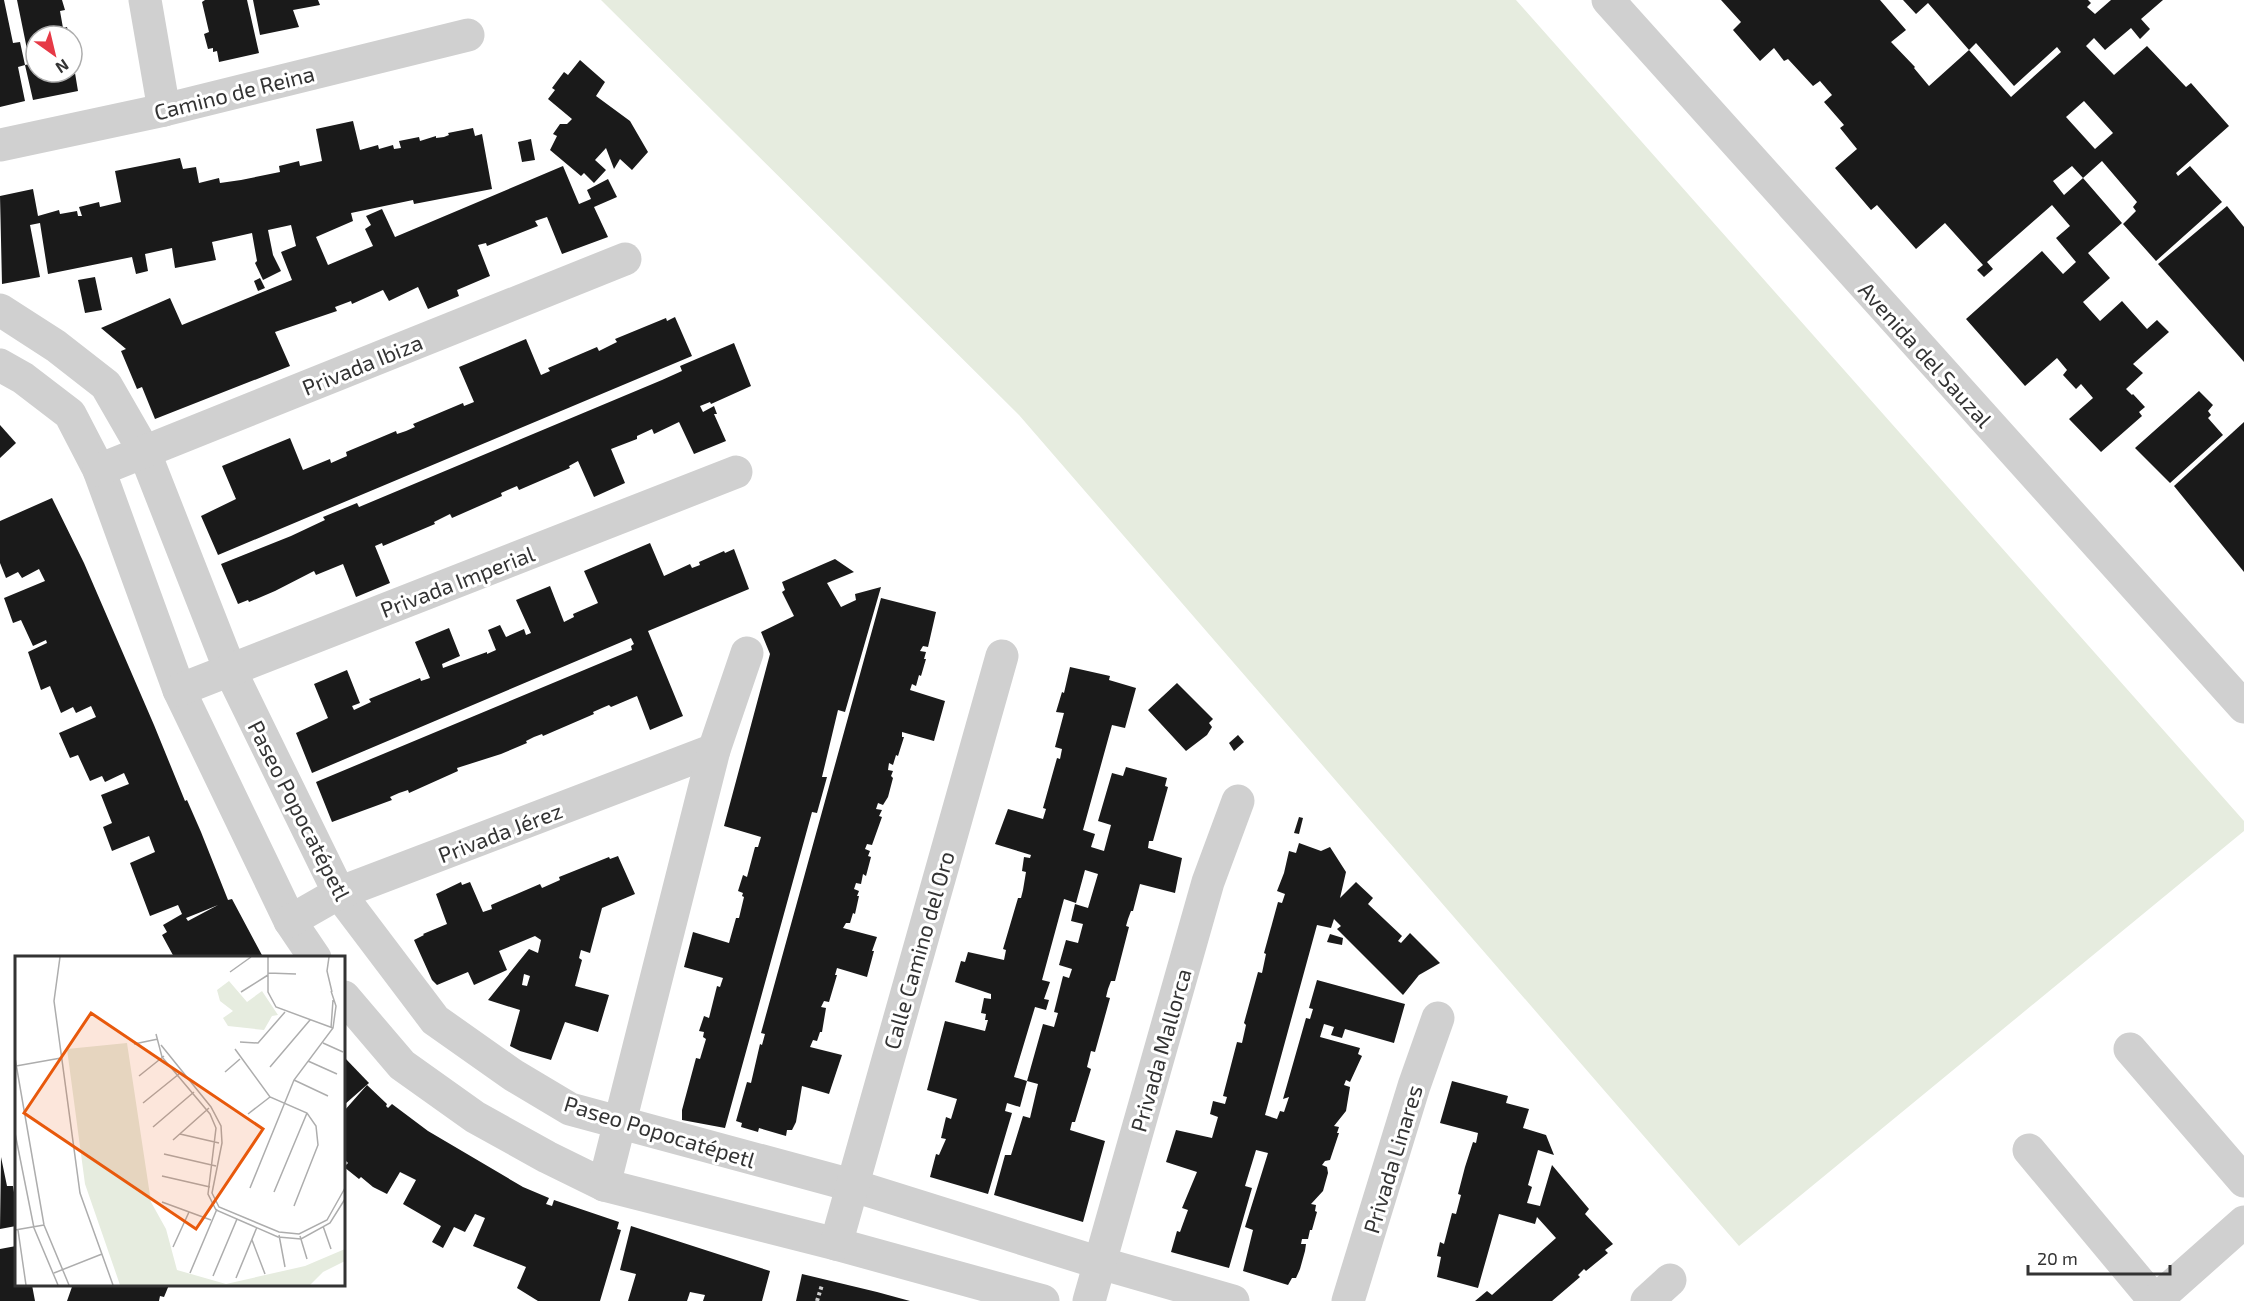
<svg xmlns="http://www.w3.org/2000/svg" width="2244" height="1301" font-family="'Exo 2',sans-serif">
<style>
.green{fill:#e6ecdf}
.building{fill:#1a1a1a;fill-rule:evenodd}
.lines{fill:none;stroke-linecap:round;stroke-linejoin:round}
.path{stroke:#cdcdcd;stroke-width:4;stroke-dasharray:3 3;stroke-linecap:butt}
.minor{stroke:#d0d0d0;stroke-width:33}
.labels{text-anchor:middle;dominant-baseline:central;stroke-width:6;stroke-linejoin:round;paint-order:stroke}
.street-label{font-size:22px;fill:#333;stroke:#fff}
.inset-road{fill:none;stroke:#adadad;stroke-width:1.5}
.view{fill:#e8590c;fill-opacity:0.15;stroke:#e8590c;stroke-width:3}
.inset-edge{fill:none;stroke:#333;stroke-width:3}
</style>
<rect width="100%" height="100%" fill="#fff"/>
<polygon class="green" points="601,0 1516,0 2244,821 2244,831 1739,1246 1019,415"/>
<g class="building">
<polygon points="0,0 4,0 13,43 20,42 25,65 18,67 25,101 0,107"/>
<polygon points="17,0 62,0 65,10 60,11 63,28 67,27 69,36 36,36 36,72 72,72 73,61 78,91 33,100 25,65 30,64"/>
<polygon points="205,0 247,0 259,53 219,62 217,51 213,52 213,48 208,49 204,34 209,32 202,2"/>
<polygon points="253,0 318,0 320,5 293,10 299,27 260,35"/>
<path d="M 1721,0 L 1880,0 L 1906,30 L 1891,42 L 1915,67 L 1914,68 L 1929,86 L 1969,50 L 2011,97 L 2061,52 L 2057,47 L 2014,86 L 1976,43 L 1969,50 L 1928,3 L 1916,14 L 1903,0 L 2088,0 L 2091,3 L 2087,7 L 2095,14 L 2111,0 L 2163,0 L 2141,19 L 2150,29 L 2140,39 L 2131,28 L 2105,50 L 2094,38 L 2086,46 L 2114,75 L 2147,46 L 2186,87 L 2191,83 L 2229,126 L 2176,173 L 2178,176 L 2190,166 L 2222,202 L 2156,261 L 2123,224 L 2136,211 L 2133,207 L 2137,202 L 2102,161 L 2083,178 L 2072,166 L 2053,181 L 2064,195 L 2083,178 L 2122,223 L 2088,253 L 2110,278 L 2083,302 L 2100,321 L 2122,301 L 2147,329 L 2157,320 L 2169,332 L 2133,364 L 2143,373 L 2126,389 L 2132,395 L 2133,394 L 2145,407 L 2139,412 L 2142,416 L 2101,452 L 2069,419 L 2093,398 L 2081,384 L 2076,389 L 2063,375 L 2067,370 L 2057,358 L 2025,386 L 1966,319 L 2042,251 L 2063,274 L 2076,262 L 2056,238 L 2070,226 L 2052,205 L 1987,262 L 1993,269 L 1984,277 L 1977,270 L 1983,265 L 1945,223 L 1916,249 L 1877,205 L 1871,210 L 1835,168 L 1857,149 L 1840,128 L 1844,125 L 1824,102 L 1832,95 L 1820,81 L 1813,86 L 1788,59 L 1784,61 L 1774,48 L 1760,61 L 1733,30 L 1741,22 ZM 2084,101 L 2113,133 L 2095,149 L 2066,117 Z"/>
<polygon points="580,60 605,82 596,96 630,121 648,152 632,170 620,159 614,169 606,148 595,160 606,170 594,183 584,173 581,176 550,150 557,136 553,134 560,124 567,124 572,119 548,99 555,90 552,88 564,72 568,75"/>
<polygon points="353,121 360,150 378,145 379,149 393,145 394,149 401,148 399,141 419,137 420,141 436,136 436,138 444,137 449,135 448,133 473,128 475,136 482,134 492,189 414,204 413,200 351,213 353,221 316,237 328,265 373,246 365,229 371,225 366,216 382,209 395,237 563,166 579,204 591,199 587,190 608,179 617,197 594,207 608,237 562,254 547,217 535,221 538,226 487,246 486,243 478,245 490,276 457,290 459,296 428,309 418,287 389,301 383,290 352,304 351,301 335,307 337,311 275,332 290,366 155,419 142,387 137,389 121,351 126,349 101,328 170,298 182,325 292,280 281,252 296,246 291,225 268,230 273,255 281,271 263,280 255,263 257,261 252,233 212,242 216,260 175,268 172,248 145,254 148,271 136,274 132,257 48,274 40,223 30,225 40,277 2,284 0,196 33,189 38,216 59,210 60,214 77,211 78,216 82,216 79,207 99,202 100,207 121,202 115,171 180,158 183,169 196,167 199,183 219,178 220,183 241,180 280,172 279,166 299,161 300,166 322,161 316,129"/>
<polygon points="531,139 535,160 522,162 518,142"/>
<polygon points="2227,206 2244,227 2244,362 2158,264"/>
<polygon points="95,277 102,310 85,313 78,280"/>
<polygon points="260,278 265,288 258,291 254,281"/>
<polygon points="675,317 692,356 218,555 201,516 236,499 222,466 290,438 303,470 330,459 331,463 347,456 346,452 396,431 397,434 406,431 415,427 413,424 463,403 464,406 474,402 459,367 526,339 541,375 550,371 548,368 597,347 599,351 617,342 615,339 666,318 667,321"/>
<polygon points="734,343 751,386 711,404 710,402 700,406 703,412 714,406 717,414 714,414 726,441 694,454 679,422 654,434 652,429 637,436 637,439 611,449 625,483 594,497 578,461 569,466 570,468 519,490 517,486 510,489 501,493 502,496 452,518 450,514 434,522 435,524 383,546 382,543 375,546 390,583 356,597 343,564 316,575 314,571 275,591 249,602 248,600 238,604 221,564 291,536 325,520 323,517 357,503 359,507 662,380 682,371 680,366"/>
<polygon points="2199,391 2213,405 2208,411 2211,415 2208,418 2223,435 2170,483 2135,448"/>
<polygon points="2244,422 2244,572 2174,486"/>
<polygon points="0,425 16,443 0,458"/>
<path d="M 52,498 L 84,563 L 154,725 L 185,801 L 187,800 L 201,832 L 228,900 L 232,899 L 263,957 L 174,957 L 162,935 L 167,932 L 163,925 L 182,914 L 178,905 L 150,916 L 130,863 L 155,852 L 149,836 L 112,851 L 103,827 L 112,823 L 101,795 L 129,784 L 124,773 L 105,782 L 102,776 L 90,781 L 78,755 L 70,758 L 59,733 L 96,717 L 91,706 L 76,713 L 73,707 L 61,713 L 50,686 L 41,690 L 28,652 L 47,643 L 46,640 L 33,646 L 21,620 L 13,623 L 4,598 L 45,581 L 39,569 L 22,578 L 18,572 L 6,578 L 0,563 L 0,521 ZM 218,905 L 188,921 L 186,918 L 206,910 Z"/>
<polygon points="650,543 664,576 690,564 692,568 700,565 699,562 724,551 725,553 734,549 749,589 648,631 683,716 650,730 637,696 611,707 609,705 602,708 593,712 594,714 543,736 542,734 534,737 526,741 527,743 501,754 457,768 458,771 409,793 408,790 399,793 390,797 392,800 332,822 316,782 632,650 631,646 634,644 631,638 312,773 296,733 328,718 314,684 347,670 360,703 352,706 354,710 371,702 369,699 420,678 421,681 430,678 415,642 449,628 460,656 442,664 443,668 487,652 487,654 496,650 488,630 500,625 506,637 524,629 526,635 531,633 516,600 550,586 564,622 574,617 573,614 598,603 584,571"/>
<polygon points="835,559 854,572 827,583 841,607 856,600 855,594 881,587 845,712 838,710 822,777 827,777 817,813 812,812 725,1128 682,1120 682,1110 696,1058 700,1059 706,1039 703,1037 704,1032 699,1031 704,1016 709,1018 717,986 720,987 723,978 684,967 693,932 729,943 736,918 739,918 744,897 742,896 743,893 738,891 743,875 747,877 755,847 758,847 761,837 724,826 770,654 761,632 794,616 782,592 785,590 782,582"/>
<polygon points="881,598 936,612 928,647 923,646 920,651 926,652 924,659 926,659 921,676 919,675 916,686 912,684 910,690 945,701 934,741 902,732 902,737 904,737 898,756 896,755 893,765 889,763 888,770 893,771 891,776 893,778 888,797 883,805 878,803 876,809 882,810 879,816 882,817 872,845 867,844 865,849 870,851 868,856 871,857 866,876 863,874 861,884 856,883 854,889 859,891 857,896 859,896 855,914 853,913 850,923 846,923 843,928 877,937 872,951 874,951 867,977 837,968 835,975 837,975 829,1002 824,1001 821,1007 826,1008 822,1032 820,1032 817,1041 813,1040 810,1047 842,1055 829,1094 802,1086 796,1122 792,1130 787,1130 786,1136 759,1128 758,1132 741,1127 742,1123 736,1121 747,1082 751,1083 760,1044 762,1045 765,1034 761,1033"/>
<path d="M 1070,667 L 1110,676 L 1109,680 L 1136,688 L 1125,728 L 1112,725 L 1083,830 L 1095,834 L 1091,847 L 1104,851 L 1111,825 L 1098,821 L 1112,773 L 1123,776 L 1126,767 L 1167,778 L 1165,786 L 1168,787 L 1153,841 L 1149,841 L 1148,848 L 1182,858 L 1175,893 L 1140,884 L 1133,911 L 1131,911 L 1128,919 L 1126,926 L 1129,927 L 1115,981 L 1111,981 L 1108,989 L 1106,997 L 1110,998 L 1095,1052 L 1091,1051 L 1087,1067 L 1091,1069 L 1075,1122 L 1072,1122 L 1070,1130 L 1105,1141 L 1083,1222 L 994,1195 L 1005,1155 L 1011,1155 L 1023,1116 L 1030,1118 L 1038,1084 L 1027,1081 L 1020,1107 L 1007,1103 L 1005,1111 L 1012,1113 L 988,1194 L 930,1177 L 936,1154 L 939,1155 L 946,1139 L 941,1138 L 946,1117 L 951,1119 L 957,1099 L 927,1090 L 945,1021 L 985,1031 L 988,1020 L 985,1020 L 986,1014 L 981,1013 L 984,998 L 991,999 L 991,994 L 955,982 L 961,961 L 965,962 L 968,952 L 1004,960 L 1006,950 L 1003,949 L 1018,898 L 1021,898 L 1023,890 L 1026,872 L 1022,871 L 1024,857 L 1030,858 L 1031,855 L 995,844 L 1008,809 L 1043,819 L 1046,809 L 1043,808 L 1057,758 L 1060,759 L 1062,749 L 1055,747 L 1064,713 L 1056,712 L 1062,692 L 1064,693 ZM 1085,870 L 1098,874 L 1088,908 L 1075,904 L 1071,921 L 1083,924 L 1078,943 L 1066,940 L 1059,965 L 1072,969 L 1069,978 L 1063,976 L 1054,1012 L 1058,1013 L 1054,1027 L 1043,1024 L 1027,1081 L 1014,1077 L 1035,1007 L 1046,1010 L 1049,1000 L 1044,999 L 1050,982 L 1042,980 L 1064,899 L 1076,903 Z"/>
<polygon points="1177,683 1213,719 1209,723 1212,727 1207,735 1186,751 1148,710"/>
<polygon points="1238,735 1244,742 1234,751 1229,743"/>
<polygon points="1299,817 1303,818 1299,834 1294,833"/>
<polygon points="1299,843 1321,851 1330,847 1346,872 1340,898 1356,882 1373,898 1368,904 1402,936 1398,941 1401,943 1410,933 1440,963 1419,975 1403,995 1337,929 1341,926 1334,919 1331,928 1317,925 1265,1115 1277,1119 1280,1111 1284,1112 1289,1097 1283,1099 1306,1018 1310,1019 1313,1009 1309,1008 1317,980 1405,1004 1394,1043 1345,1029 1342,1038 1331,1035 1334,1027 1324,1024 1320,1037 1360,1048 1358,1054 1362,1056 1350,1082 1346,1080 1344,1085 1350,1087 1346,1111 1334,1126 1339,1127 1337,1133 1339,1133 1330,1160 1325,1161 1322,1165 1327,1167 1328,1173 1323,1191 1311,1204 1316,1205 1315,1211 1317,1212 1312,1230 1310,1230 1308,1239 1302,1239 1301,1244 1306,1244 1305,1251 1300,1269 1296,1278 1292,1278 1288,1285 1243,1271 1253,1230 1245,1227 1268,1153 1256,1150 1245,1186 1252,1188 1229,1268 1171,1252 1177,1231 1180,1232 1188,1210 1182,1208 1197,1172 1166,1162 1176,1130 1212,1138 1218,1117 1210,1114 1213,1101 1225,1104 1227,1097 1223,1096 1237,1042 1242,1043 1246,1025 1244,1023 1258,972 1262,973 1266,954 1264,953 1278,902 1282,903 1285,894 1277,891 1284,873 1289,851 1296,853"/>
<path d="M 618,856 L 635,894 L 602,908 L 590,953 L 581,950 L 579,958 L 582,960 L 575,986 L 609,995 L 598,1032 L 565,1022 L 551,1060 L 520,1051 L 510,1046 L 520,1010 L 488,1000 L 529,949 L 538,953 L 541,940 L 535,936 L 499,951 L 507,970 L 474,985 L 468,972 L 437,985 L 432,980 L 414,940 L 424,935 L 423,934 L 447,924 L 436,894 L 461,882 L 462,885 L 470,882 L 483,912 L 492,909 L 491,905 L 540,884 L 542,888 L 560,880 L 559,877 L 609,857 L 610,859 ZM 524,974 L 530,976 L 527,986 L 522,985 Z"/>
<polygon points="1330,934 1343,938 1342,945 1327,942"/>
<polygon points="344,1057 369,1083 344,1105"/>
<polygon points="1452,1081 1508,1096 1506,1103 1529,1109 1523,1128 1546,1135 1554,1155 1538,1150 1528,1185 1532,1187 1527,1203 1540,1206 1552,1165 1589,1209 1585,1214 1613,1244 1605,1250 1608,1253 1586,1271 1584,1269 1578,1275 1580,1277 1552,1301 1475,1301 1487,1291 1492,1295 1556,1238 1537,1217 1535,1224 1499,1214 1478,1288 1437,1277 1441,1257 1437,1256 1440,1242 1444,1244 1452,1213 1456,1214 1461,1195 1458,1194 1465,1167 1473,1142 1476,1143 1478,1133 1440,1123"/>
<polygon points="367,1085 387,1104 386,1106 388,1108 392,1104 428,1131 523,1187 549,1198 546,1204 552,1206 554,1200 619,1222 617,1229 621,1230 600,1301 538,1301 517,1288 526,1267 473,1246 485,1218 475,1214 465,1232 454,1227 443,1248 432,1242 441,1226 403,1204 416,1180 400,1172 387,1194 373,1187 361,1177 359,1179 344,1167 348,1163 344,1159 344,1111"/>
<polygon points="1,1157 7,1186 13,1186 16,1205 16,1226 0,1229"/>
<polygon points="631,1226 770,1271 762,1301 703,1301 705,1295 690,1292 687,1301 628,1301 636,1274 620,1270"/>
<polygon points="16,1246 16,1284 32,1285 35,1301 0,1301 0,1249"/>
<polygon points="802,1274 877,1292 910,1301 796,1301"/>
<polygon points="73,1284 131,1284 137,1287 138,1284 169,1285 164,1297 160,1296 159,1301 67,1301"/>
</g>
<g class="lines">
<polyline class="path" points="817,1301 822,1285"/>
<g class="minor">
<polyline points="145,0 164,110"/>
<polyline points="1608,0 2244,707"/>
<polyline points="0,145 164,110 468,35"/>
<polyline points="0,310 56,346 106,385 144,451 230,670 339,893 435,1020 513,1075 570,1109 851,1185 1100,1263 1233,1301"/>
<polyline points="0,365 23,378 70,414 99,470 179,690 290,921 315,958"/>
<polyline points="99,470 625,259"/>
<polyline points="179,690 736,472"/>
<polyline points="290,921 339,893 714,750"/>
<polyline points="344,997 402,1065 475,1117 547,1157 604,1185 836,1244 1043,1301"/>
<polyline points="2130,1049 2244,1181"/>
<polyline points="2029,1150 2155,1301"/>
<polyline points="604,1185 714,750 747,653"/>
<polyline points="836,1244 1002,656"/>
<polyline points="1089,1301 1208,882 1238,801"/>
<polyline points="1348,1301 1414,1086 1438,1018"/>
<polyline points="1647,1301 1670,1280"/>
<polyline points="2155,1301 2244,1222"/>
</g>
</g>
<g class="labels">
<g class="street-label">
<text transform="translate(234 92) rotate(-14)">Camino de Reina</text>
<text transform="translate(1926 354) rotate(48)">Avenida del Sauzal</text>
<text transform="translate(362 364) rotate(-22)">Privada Ibiza</text>
<text transform="translate(457 581) rotate(-21)">Privada Imperial</text>
<text transform="translate(300 810) rotate(63)">Paseo Popocatépetl</text>
<text transform="translate(500 832) rotate(-21)">Privada Jérez</text>
<text transform="translate(918 950) rotate(-74)">Calle Camino del Oro</text>
<text transform="translate(1160 1050) rotate(-74)">Privada Mallorca</text>
<text transform="translate(660 1131) rotate(17)">Paseo Popocatépetl</text>
<text transform="translate(1392 1159) rotate(-73)">Privada Linares</text>
</g>
</g>
<g transform="translate(15 956)">
<rect width="330" height="330" fill="#fff"/>
<path d="M 214,25 L 232,46 L 247,35 L 263,59 L 257,60 L 249,74 L 213,70 L 208,62 L 218,55 L 205,45 L 202,34 ZM 112,87 L 136,246 L 151,273 L 162,314 L 211,328 L 290,310 L 330,293 L 330,305 L 308,316 L 295,329 L 105,329 L 70,228 L 52,93 Z" fill="#e6ecdf"/>
<path class="inset-road" d="M 45,1 L 39,45 L 65,237 L 98,329M 253,1 L 253,36 L 261,51 L 318,72M 314,1 L 312,15 L 317,36M 215,16 L 236,1M 253,17 L 281,18M 226,36 L 253,19M 316,72 L 318,44M 141,78 L 147,101 L 195,158 L 201,172 L 193,238 L 201,254 L 263,281 L 286,283 L 315,267 L 330,243M 225,86 L 243,87 L 270,56M 308,87 L 328,96M 119,88 L 143,83M 146,89 L 196,151 L 206,170 L 207,187 L 197,237 L 204,251 L 264,276 L 284,278 L 312,264 L 330,232M 220,93 L 255,141 L 292,157 L 301,170 L 303,189 L 279,250M 0,102 L 29,269 L 54,329M 293,105 L 322,118M 1,110 L 46,102M 255,111 L 295,64M 210,116 L 225,103M 124,120 L 149,100M 279,124 L 313,140M 128,147 L 164,118M 233,158 L 255,141M 138,171 L 179,136M 0,177 L 19,272 L 43,329M 165,178 L 204,187M 158,184 L 194,152M 149,198 L 201,210M 147,220 L 195,231M 235,232 L 279,124 L 318,72 L 321,50 L 316,35M 259,236 L 292,157M 147,246 L 196,264M 308,270 L 316,293M 0,274 L 29,269M 3,274 L 11,329M 264,279 L 270,311M 285,280 L 292,303M 237,284 L 250,318M 158,291 L 174,256M 39,317 L 87,298M 175,317 L 202,253M 198,320 L 222,263M 221,322 L 242,271"/>
<path class="view" d="M 76,57 L 248,173 L 181,273 L 9,157 Z"/>
<rect width="330" height="330" class="inset-edge"/>
</g>
<g transform="translate(54 54) rotate(146)"><circle r="28" fill="#ffffff" stroke="#adadad" stroke-width="1.5"/>
<path d="M0-4.5L10 22L0 15L-10 22Z" fill="#e63946"/>
<text y="-9" font-size="16" font-weight="bold" text-anchor="middle" fill="#333333">N</text>
</g>
<path d="M2028 1265v9h142v-9" fill="none" stroke="#333333" stroke-width="3"/>
<text x="2037" y="1265" font-size="18" fill="#333333" stroke="#ffffff" stroke-width="4.5" paint-order="stroke">20 m</text>
</svg>
